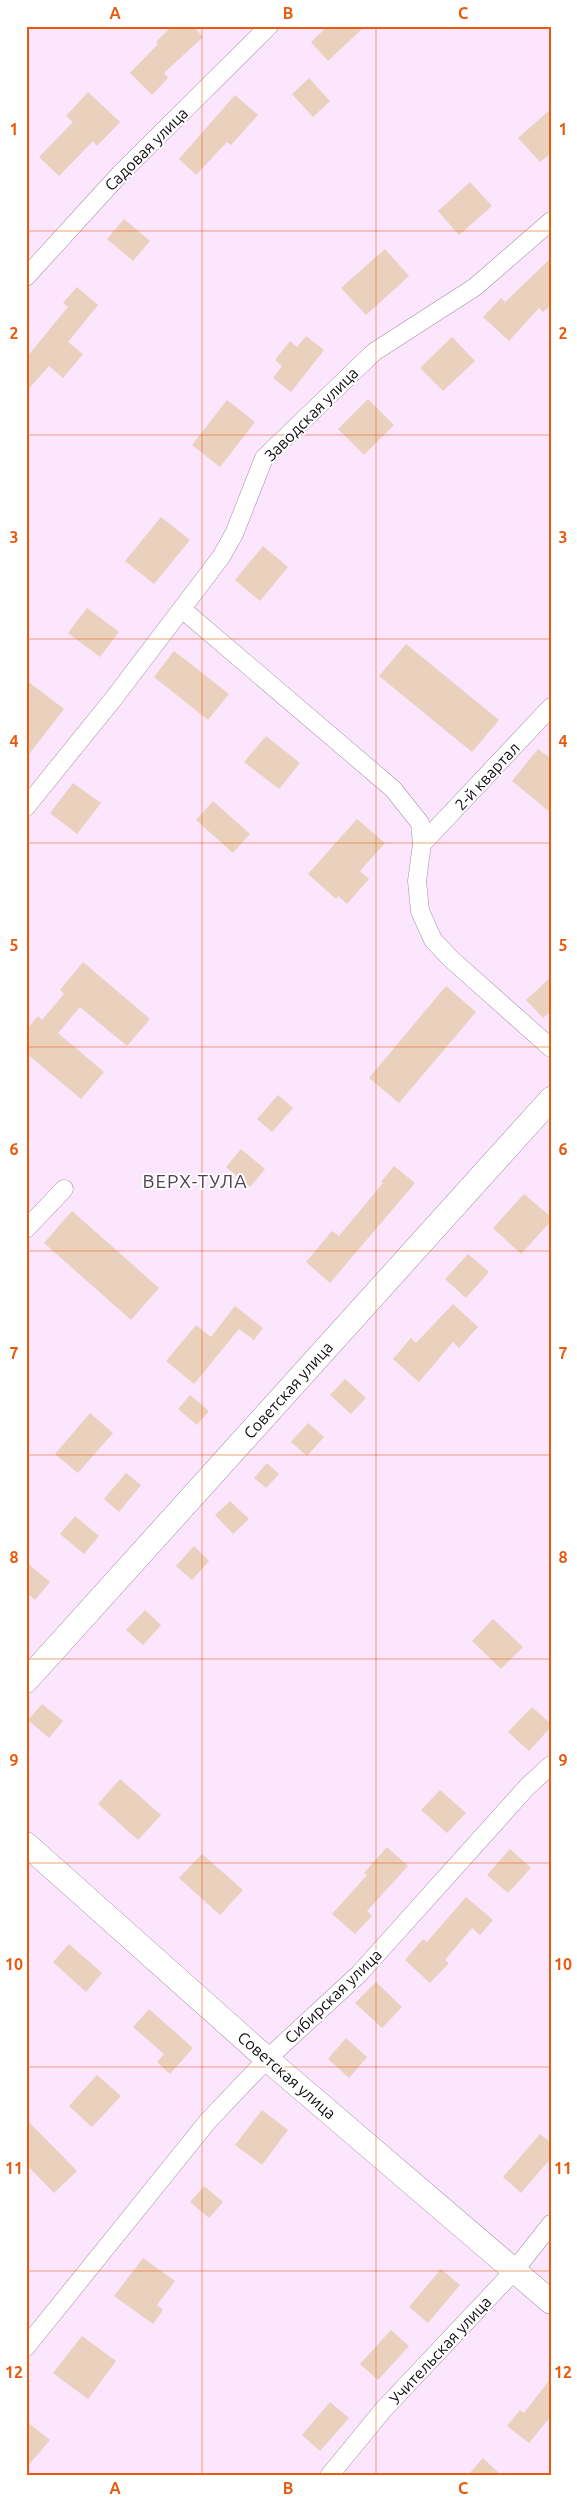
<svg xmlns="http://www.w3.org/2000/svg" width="577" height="2502" font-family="Ubuntu,sans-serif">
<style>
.building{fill:#ead1bd}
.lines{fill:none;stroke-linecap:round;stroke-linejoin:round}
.street-casing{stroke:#a38fa5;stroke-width:19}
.secondary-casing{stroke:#a38fa5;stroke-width:25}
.street{stroke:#fff;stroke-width:18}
.secondary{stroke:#fff;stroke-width:24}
.grid{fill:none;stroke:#e8590c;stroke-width:1;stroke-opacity:0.55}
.labels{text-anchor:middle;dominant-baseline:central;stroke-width:4;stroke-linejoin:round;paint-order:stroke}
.street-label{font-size:16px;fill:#120c13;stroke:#fff}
.quarter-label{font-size:19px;letter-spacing:1px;fill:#524154;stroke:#fff}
.neatline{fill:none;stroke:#e8590c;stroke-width:2}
.grid-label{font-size:16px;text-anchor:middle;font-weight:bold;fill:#e8590c}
</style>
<rect width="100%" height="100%" fill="#fbe6fe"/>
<g class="building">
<polygon points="172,26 193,26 203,37 164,73 168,78 152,95 130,73 158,44 156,42"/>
<polygon points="328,26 365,26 328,61 311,42"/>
<polygon points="309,78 330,101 313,117 292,94"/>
<polygon points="88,92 120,122 97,146 93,141 59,176 39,157 73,122 66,116"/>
<polygon points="235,95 258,115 231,145 227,142 196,175 179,159"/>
<polygon points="551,109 551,153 540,162 518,138"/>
<polygon points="470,182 492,206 459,235 438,211"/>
<polygon points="124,219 150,241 133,261 107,239"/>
<polygon points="385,249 409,276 366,315 341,288"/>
<polygon points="551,258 551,305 543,312 539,308 509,341 483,317 501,298 505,302"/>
<polygon points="77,287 98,305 68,342 83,354 63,378 49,366 26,392 26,358 68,307 63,303"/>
<polygon points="306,336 324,350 291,392 273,378 282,366 275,360 290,341 297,347"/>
<polygon points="452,337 475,361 443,391 420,368"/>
<polygon points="368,399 394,425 364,455 338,429"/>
<polygon points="227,400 255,422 220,467 192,445"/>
<polygon points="161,517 190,540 154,584 125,561"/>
<polygon points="263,546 288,567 260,601 235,580"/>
<polygon points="87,608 119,632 100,657 68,633"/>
<polygon points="406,644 499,720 472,752 379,676"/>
<polygon points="174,651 229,694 208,720 154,677"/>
<polygon points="26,680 64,709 26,758"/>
<polygon points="266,736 300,763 279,789 244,762"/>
<polygon points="538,749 551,759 551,813 512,781"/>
<polygon points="73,783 101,803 77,834 50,813"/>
<polygon points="213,801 250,834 233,853 196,820"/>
<polygon points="357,819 385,843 360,871 369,879 347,904 338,896 336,899 308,874"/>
<polygon points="83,962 150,1019 127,1046 80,1007 58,1033 104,1072 81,1099 26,1053 26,1030 38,1016 42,1020 64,994 60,990"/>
<polygon points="551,977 551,1011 543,1018 526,1000"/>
<polygon points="446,986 476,1012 399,1103 369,1078"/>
<polygon points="278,1095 293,1108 272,1132 257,1119"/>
<polygon points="241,1149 265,1169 250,1187 226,1167"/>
<polygon points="394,1166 415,1183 330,1283 306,1262 332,1231 339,1236 383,1183 381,1182"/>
<polygon points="524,1194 551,1217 551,1221 521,1254 493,1228"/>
<polygon points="72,1211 159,1288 131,1320 44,1243"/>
<polygon points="468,1254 489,1272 466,1298 445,1279"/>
<polygon points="453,1304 478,1327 459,1348 453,1342 419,1382 393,1359 411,1338 416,1343"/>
<polygon points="235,1306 263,1328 254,1340 239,1329 194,1384 166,1361 196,1325 211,1337"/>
<polygon points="345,1379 366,1398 351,1414 330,1395"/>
<polygon points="190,1395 209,1411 197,1425 178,1409"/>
<polygon points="90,1413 113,1433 78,1473 55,1454"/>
<polygon points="308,1423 324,1437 307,1456 291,1442"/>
<polygon points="267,1463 279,1474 266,1488 254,1478"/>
<polygon points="126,1473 141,1485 119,1512 104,1499"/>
<polygon points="230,1501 249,1519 233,1534 215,1515"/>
<polygon points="75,1516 99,1536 84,1554 60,1534"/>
<polygon points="194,1546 209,1561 192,1580 176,1566"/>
<polygon points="26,1562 50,1582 35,1600 26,1592"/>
<polygon points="145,1610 161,1625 143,1645 126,1630"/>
<polygon points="493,1619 523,1647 501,1669 472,1641"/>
<polygon points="42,1704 63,1721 49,1738 28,1720"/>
<polygon points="532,1707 551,1724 551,1727 529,1751 508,1732"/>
<polygon points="120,1779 161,1815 138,1840 98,1804"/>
<polygon points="440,1790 466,1813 447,1833 421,1810"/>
<polygon points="387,1847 408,1866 367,1911 372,1916 355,1934 332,1914 367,1875 364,1873"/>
<polygon points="510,1849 531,1868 508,1893 487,1875"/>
<polygon points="202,1854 243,1890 220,1915 179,1878"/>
<polygon points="466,1897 493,1920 480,1935 472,1928 445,1960 449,1963 430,1983 405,1960 423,1939 427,1942"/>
<polygon points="69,1944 102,1973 86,1992 53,1962"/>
<polygon points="376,1982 402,2007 382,2028 355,2003"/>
<polygon points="149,2009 193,2048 170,2074 157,2062 164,2054 133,2027"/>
<polygon points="346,2038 367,2057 349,2078 328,2059"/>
<polygon points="97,2075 121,2096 92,2127 69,2106"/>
<polygon points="262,2110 288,2130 262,2165 235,2145"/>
<polygon points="26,2119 77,2171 54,2193 26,2164"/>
<polygon points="540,2134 551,2143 551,2158 521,2193 503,2177"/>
<polygon points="204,2186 223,2202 209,2218 190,2202"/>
<polygon points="143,2258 175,2281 157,2305 163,2310 153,2324 114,2296"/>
<polygon points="441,2269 460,2285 428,2323 409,2307"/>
<polygon points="391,2330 409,2346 378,2380 360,2364"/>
<polygon points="82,2336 116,2361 88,2399 53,2373"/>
<polygon points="551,2378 551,2416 529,2443 507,2426 520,2410 524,2413"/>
<polygon points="330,2402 349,2418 320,2451 302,2435"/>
<polygon points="26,2421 50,2440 26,2468"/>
<polygon points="483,2458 502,2476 467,2476"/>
</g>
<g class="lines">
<defs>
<g id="street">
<polyline points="26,277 120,174 269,26"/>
<polyline points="182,609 393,789 420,823 422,844 417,881 420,911 433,940 451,959 551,1048"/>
<polyline points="26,807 114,698 221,557 234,534 264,458 374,352 475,287 551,221"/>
<polyline points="422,844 551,707"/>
<polyline points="26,1229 64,1189"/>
<polyline points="26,2347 208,2121 267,2059 359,1974 527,1787 551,1765"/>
<polyline points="329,2476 383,2410 514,2271 551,2224"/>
</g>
<g id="secondary">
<polyline points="26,1681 551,1099"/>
<polyline points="26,1844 267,2059 551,2302"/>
</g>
</defs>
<use href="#street" class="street-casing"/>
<use href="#secondary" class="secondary-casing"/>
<use href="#street" class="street"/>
<use href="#secondary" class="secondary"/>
</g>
<path class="grid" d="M 202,26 L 202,2476M 376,26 L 376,2476M 26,231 L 551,231M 26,435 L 551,435M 26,639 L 551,639M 26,843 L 551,843M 26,1047 L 551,1047M 26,1251 L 551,1251M 26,1455 L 551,1455M 26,1659 L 551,1659M 26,1863 L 551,1863M 26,2067 L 551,2067M 26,2271 L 551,2271"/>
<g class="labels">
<g class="street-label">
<text transform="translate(146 149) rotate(-45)">Садовая улица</text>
<text transform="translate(311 414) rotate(-45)">Заводская улица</text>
<text transform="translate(487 776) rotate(-47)">2-й квартал</text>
<text transform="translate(288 1390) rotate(-48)">Советская улица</text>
<text transform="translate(333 1996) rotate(-44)">Сибирская улица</text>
<text transform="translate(287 2075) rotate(41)">Советская улица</text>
<text transform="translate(440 2350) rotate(-47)">Учительская улица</text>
</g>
<g class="quarter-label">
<text x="195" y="1181">ВЕРХ-ТУЛА</text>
</g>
</g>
<rect width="577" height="2502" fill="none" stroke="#ffffff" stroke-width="55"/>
<rect x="28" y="28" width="522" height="2446" class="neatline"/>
<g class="grid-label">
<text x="115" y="19">A</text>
<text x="288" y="19">B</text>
<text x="463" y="19">C</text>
<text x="14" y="135">1</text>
<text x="563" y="135">1</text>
<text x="14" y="339">2</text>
<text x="563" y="339">2</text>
<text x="14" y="543">3</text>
<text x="563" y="543">3</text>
<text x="14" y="747">4</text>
<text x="563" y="747">4</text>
<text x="14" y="951">5</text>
<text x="563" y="951">5</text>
<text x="14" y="1155">6</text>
<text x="563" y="1155">6</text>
<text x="14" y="1359">7</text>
<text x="563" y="1359">7</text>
<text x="14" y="1563">8</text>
<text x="563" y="1563">8</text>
<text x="14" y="1766">9</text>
<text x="563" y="1766">9</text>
<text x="14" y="1970">10</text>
<text x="563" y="1970">10</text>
<text x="14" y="2174">11</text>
<text x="563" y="2174">11</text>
<text x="14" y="2378">12</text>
<text x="563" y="2378">12</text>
<text x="115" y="2494">A</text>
<text x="288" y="2494">B</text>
<text x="463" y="2494">C</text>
</g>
</svg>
